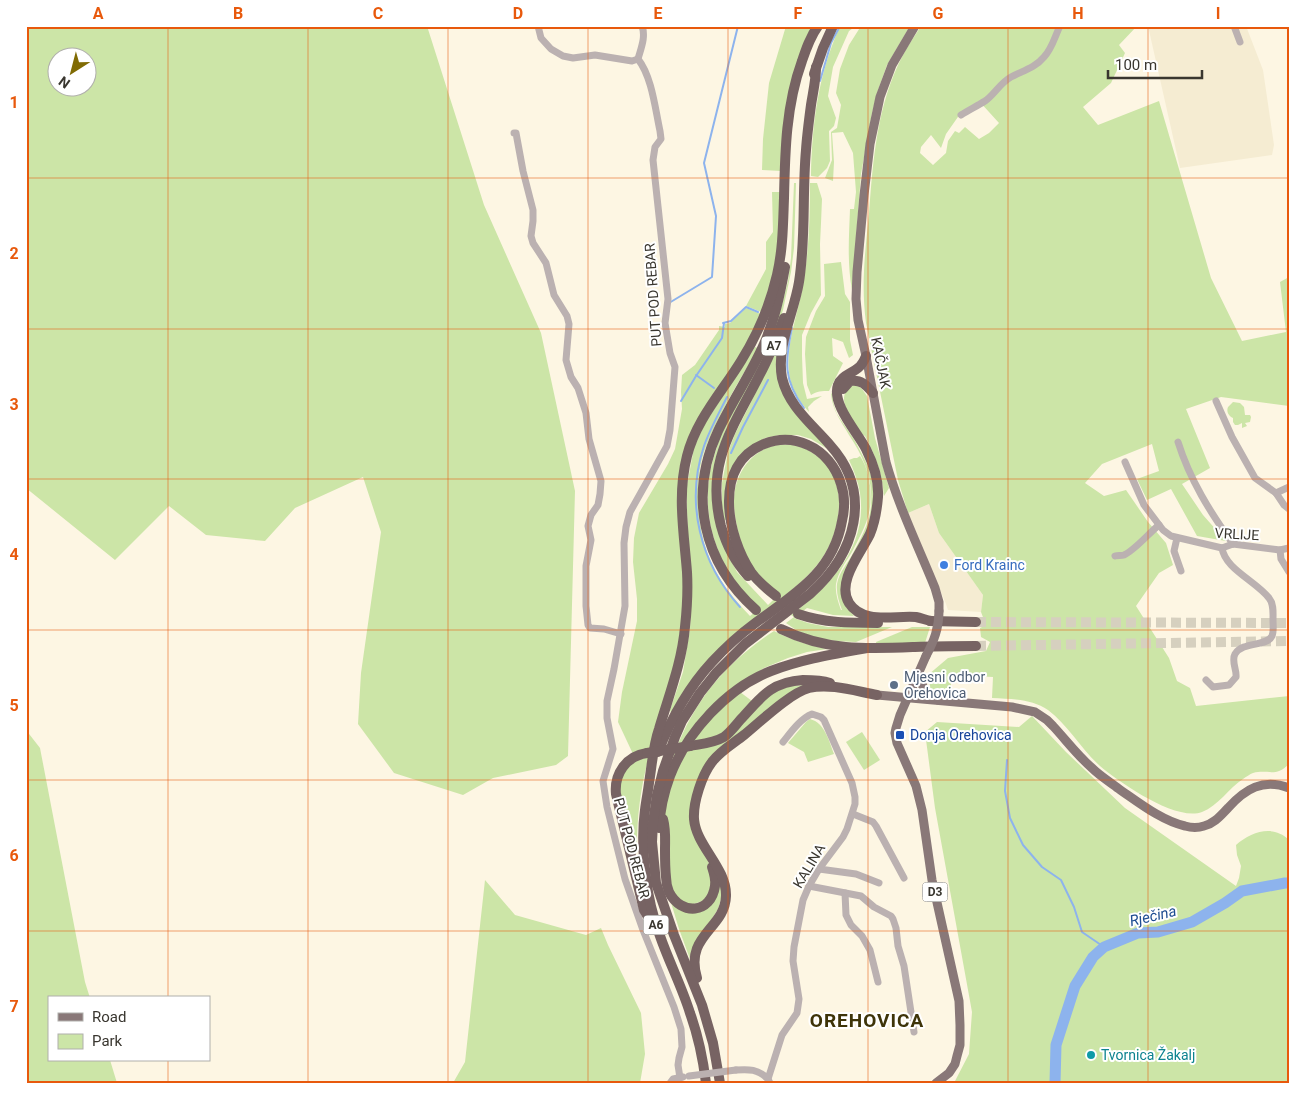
<svg xmlns="http://www.w3.org/2000/svg" width="1315" height="1109" font-family="Roboto,sans-serif">
<style>
.built{fill:#f5ecd2}
.green{fill:#cce5a7;fill-rule:evenodd}
.lines{fill:none;stroke-linecap:round;stroke-linejoin:round}
.stream{stroke:#8db3ed;stroke-width:2}
.river{stroke:#8db3ed;stroke-width:11}
.highway-tunnel{stroke:#d6d0bf;stroke-width:10;stroke-dasharray:10 5;stroke-linecap:butt}
.minor{stroke:#bbb1b1;stroke-width:7}
.major{stroke:#897878;stroke-width:9}
.highway{stroke:#776363;stroke-width:10}
.minor-bridge{stroke:#bbb1b1;stroke-width:7}
.major-bridge{stroke:#897878;stroke-width:9}
.highway-bridge{stroke:#776363;stroke-width:10}
.grid{fill:none;stroke:#e8590c;stroke-width:1;stroke-opacity:0.55}
.shop-dot{fill:#3f7fe0;stroke:#fff;stroke-width:2}
.service-dot{fill:#5c6f8a;stroke:#fff;stroke-width:2}
.transit-dot{fill:#1a4fb4;stroke:#fff;stroke-width:2}
.culture-dot{fill:#0f9aa8;stroke:#fff;stroke-width:2}
.labels{text-anchor:middle;dominant-baseline:central;stroke-width:4;stroke-linejoin:round;paint-order:stroke}
.shield{fill:#fff;stroke:#74726d;stroke-width:1}
.shield-label{font-size:12px;font-weight:bold;fill:#39362f}
.street-label{font-size:14px;fill:#39362f;stroke:#fff}
.shop-label{font-size:14px;fill:#366cbe;stroke:#fff;text-anchor:start}
.service-label{font-size:14px;fill:#4e5e75;stroke:#fff;text-anchor:start}
.transit-label{font-size:14px;fill:#164399;stroke:#fff;text-anchor:start}
.culture-label{font-size:14px;fill:#0d838f;stroke:#fff;text-anchor:start}
.water-label{font-size:15px;font-style:italic;fill:#1e4d91;stroke:#fff}
.district-label{font-size:19px;font-weight:bold;letter-spacing:1px;fill:#3e3409;stroke:#fff}
.neatline{fill:none;stroke:#e8590c;stroke-width:2}
.grid-label{font-size:16px;text-anchor:middle;font-weight:bold;fill:#e8590c}
</style>
<rect width="100%" height="100%" fill="#fdf6e3"/>
<g class="built">
<polygon points="1148,26 1246,26 1263,70 1274,145 1272,155 1180,168"/>
<polygon points="929,504 939,533 983,595 981,612 948,610 946,604 908,513"/>
</g>
<g class="green">
<path d="M 26,26 L 427,26 L 484,205 L 541,333 L 575,491 L 568,756 L 556,765 L 493,778 L 463,795 L 394,773 L 358,724 L 361,673 L 381,532 L 363,477 L 295,508 L 265,541 L 206,535 L 169,506 L 115,560 L 26,488 ZM 58,58 L 88,58 L 88,88 L 58,88 Z"/>
<polygon points="786,26 814,26 806,44 782,171 762,170 763,139 769,83"/>
<path d="M 840,26 L 856,26 L 849,31 L 833,67 L 828,96 L 836,118 L 834,126 L 829,131 L 830,161 L 827,168 L 818,177 L 811,176 C 812,124 818,75 840,26 Z"/>
<path d="M 861,26 L 910,26 L 887,65 L 878,90 L 872,113 L 861,174 L 852,290 C 847,263 849,236 850,209 L 854,209 L 856,192 L 853,153 L 843,132 L 832,133 L 834,162 L 833,181 L 825,178 L 832,160 L 831,132 L 837,128 L 841,105 L 836,93 L 840,69 L 849,45 Z"/>
<path d="M 921,26 L 1137,26 L 1119,45 L 1125,53 L 1111,83 L 1083,107 L 1098,125 L 1159,101 L 1211,278 L 1242,341 L 1286,332 L 1280,282 L 1289,277 L 1289,406 L 1221,397 L 1186,409 L 1210,468 L 1182,484 L 1203,515 L 1226,541 L 1197,536 L 1171,489 L 1147,500 L 1137,479 L 1159,471 L 1152,444 L 1102,464 L 1085,483 L 1104,496 L 1126,490 L 1148,522 L 1166,543 L 1173,565 L 1159,573 L 1136,606 L 1169,658 L 1177,681 L 1190,688 L 1196,706 L 1289,696 L 1289,764 C 1275,778 1269,769 1253,773 C 1250,774 1246,777 1243,779 C 1229,788 1218,806 1202,812 C 1176,822 1119,782 1100,766 C 1081,749 1068,725 1048,710 C 1032,699 1011,699 992,698 L 993,677 L 951,675 L 951,692 L 931,691 L 928,675 L 948,658 L 986,651 L 990,642 L 981,637 L 980,628 L 986,625 L 981,612 L 983,595 L 939,533 L 929,504 L 908,513 L 898,480 L 866,323 C 861,285 865,252 869,214 C 873,160 877,104 903,55 C 908,45 915,36 921,26 ZM 979,101 L 999,123 L 989,133 L 979,139 L 965,127 L 959,133 L 955,131 L 948,141 L 946,153 L 933,165 L 920,153 L 921,147 L 931,135 L 941,148 L 946,134 L 960,114 Z"/>
<path d="M 794,183 L 796,183 L 794,248 L 791,272 L 783,310 L 773,340 L 717,458 L 725,549 L 737,572 L 768,605 L 779,594 C 766,584 754,573 747,557 C 740,544 733,514 734,499 C 735,473 752,449 778,445 C 797,443 809,449 823,461 C 834,471 840,491 839,506 C 837,552 810,577 775,603 C 767,610 756,616 748,624 C 739,633 732,643 723,653 C 706,673 689,693 671,713 L 670,710 L 683,672 L 690,629 L 692,576 L 688,541 L 687,510 L 687,485 L 694,448 L 704,425 L 755,347 L 758,348 C 739,382 717,416 704,452 C 694,482 697,528 709,557 C 717,579 734,599 750,616 L 760,608 C 754,603 748,598 743,592 C 717,562 703,517 709,478 C 711,464 716,450 720,437 L 781,309 L 788,281 L 791,258 Z"/>
<path d="M 810,183 L 817,183 L 822,199 L 821,223 L 820,244 L 821,295 L 811,313 L 802,335 L 802,356 L 803,383 L 807,399 L 822,396 L 814,401 L 808,407 L 809,412 C 799,401 790,387 789,372 C 786,343 798,314 803,285 C 809,252 810,217 810,183 Z"/>
<polygon points="772,192 782,192 779,258 764,313 746,306 766,269 766,242 773,232"/>
<path d="M 841,262 L 845,294 L 850,302 L 850,340 L 853,355 L 849,358 L 843,342 L 832,338 L 833,356 L 843,363 L 829,391 C 822,391 817,391 811,395 L 807,385 L 805,354 L 806,337 L 816,311 L 825,296 L 824,264 Z"/>
<polygon points="746,308 763,315 686,448 683,613 675,665 650,749 633,754 618,722 622,692 637,621 637,599 633,562 634,538 639,513 668,464 675,449 682,409 681,392 682,375 695,365 719,330 719,326 725,327 725,324 730,323"/>
<polygon points="775,354 777,355 778,379 826,448 811,439 798,435 780,435 765,438 745,450 737,459 727,520 724,520 722,507 722,483 728,452 735,434"/>
<path d="M 856,384 L 862,389 L 867,396 L 875,438 L 889,488 L 884,496 C 882,472 876,457 865,436 L 863,435 C 853,421 830,394 856,384 Z"/>
<path d="M 831,393 L 832,394 L 834,406 L 837,414 L 855,441 L 866,462 L 870,471 L 874,491 L 874,501 L 868,529 L 846,568 L 846,607 L 854,616 L 833,615 L 807,608 L 794,618 L 808,623 L 828,627 L 892,627 L 856,642 L 836,641 L 818,638 L 799,632 L 786,623 L 794,617 L 791,615 C 831,586 868,546 860,493 C 858,481 854,471 849,460 L 854,458 L 857,458 L 860,456 C 870,471 873,495 869,513 C 866,526 858,540 852,552 C 846,562 838,572 836,584 C 835,593 838,602 841,610 L 842,610 C 839,602 836,593 837,584 C 839,572 848,563 853,553 C 861,538 871,520 871,503 C 873,478 863,456 849,435 C 841,421 832,410 831,393 Z"/>
<path d="M 1233,402 L 1240,403 L 1244,407 L 1245,415 L 1250,415 L 1251,417 L 1250,422 L 1245,423 L 1247,426 L 1242,428 L 1242,423 L 1238,425 L 1235,425 L 1233,422 L 1233,418 C 1229,416 1226,412 1228,407 Z"/>
<polygon points="912,627 930,627 925,643 876,643 876,642"/>
<path d="M 774,631 C 791,640 809,645 827,649 L 807,652 L 788,658 L 764,668 L 738,685 L 670,766 C 690,706 721,666 774,631 Z"/>
<polygon points="818,684 726,746 694,799 713,882 705,900 688,906 671,892 664,809 667,795 677,770 688,749 711,746 772,693 790,686"/>
<polygon points="740,692 752,701 722,733 716,736 692,743 708,721"/>
<path d="M 1032,716 L 1066,752 L 1125,808 L 1236,886 L 1239,878 L 1241,866 L 1237,855 L 1236,845 C 1251,832 1273,824 1289,840 L 1289,1083 L 954,1083 L 969,1054 L 972,1012 L 935,808 L 925,732 L 937,722 L 1019,727 Z"/>
<path d="M 810,719 C 825,723 829,741 834,754 L 808,762 L 804,752 L 788,743 L 806,722 Z"/>
<polygon points="26,730 40,748 85,982 90,998 49,998 49,1060 110,1060 117,1083 26,1083"/>
<polygon points="862,732 880,760 864,770 846,742"/>
<path d="M 649,756 C 641,786 637,815 637,846 L 629,836 L 619,794 L 621,776 L 633,761 Z"/>
<polygon points="720,879 722,896 718,909 691,952 690,959 679,929 669,896 695,912"/>
<polygon points="485,880 515,915 586,935 601,928 608,945 641,1013 645,1054 640,1083 453,1083 465,1062"/>
</g>
<g class="lines">
<g class="stream">
<polyline points="820,81 831,43 840,26"/>
<polyline points="669,303 712,277 716,216 704,163 738,26"/>
<polyline points="723,323 731,321 746,307 758,312"/>
<path d="M 792,328 C 785,361 783,380 804,408"/>
<polyline points="696,375 714,388"/>
<path d="M 727,397 C 719,413 710,429 704,446 C 685,503 700,563 740,607"/>
<polyline points="681,401 696,376 722,338 724,323"/>
<polyline points="731,453 743,427 768,380"/>
<polyline points="1007,760 1005,791 1010,818 1023,845 1042,867 1061,880 1074,907 1082,932 1104,947"/>
</g>
<polyline class="river" points="1055,1083 1056,1045 1075,986 1093,957 1104,947 1138,933 1158,932 1192,922 1225,903 1242,891 1285,883 1289,883"/>
<g class="highway-tunnel">
<polyline points="976,622 1289,623"/>
<polyline points="976,646 1289,641"/>
</g>
<g class="minor">
<polyline points="538,26 541,38 551,49 563,56 573,58 595,55 632,61 638,59"/>
<path d="M 642,26 C 646,37 641,48 638,59 C 652,77 655,108 660,131 L 661,139 L 655,147 L 653,160 L 668,299 L 665,323 L 670,353 L 675,367 L 670,430 L 667,446 L 630,512 L 626,527 L 624,543 L 625,606 L 614,669 L 607,701 L 607,718 L 613,749 L 603,781 L 607,807 L 625,879 L 643,930 L 674,1007 L 681,1029 L 682,1047 L 679,1058 L 678,1065 L 680,1078"/>
<polyline points="1234,26 1240,42"/>
<path d="M 961,115 C 969,110 977,106 985,101 C 994,95 1000,83 1011,77 C 1022,71 1035,68 1044,57 C 1052,49 1055,36 1060,26"/>
<polyline points="514,133 516,133 523,171 533,210 533,221 531,236 533,243 546,263 554,295 567,316 569,324 566,360 571,377 578,388 586,413 589,439 601,481 600,494 598,505 591,515 588,526 591,540 586,566 586,606 588,625 590,628 604,629 621,634"/>
<polyline points="1216,401 1232,437 1255,478 1276,493 1284,505 1289,509"/>
<path d="M 1178,442 C 1190,480 1210,512 1233,544"/>
<polyline points="1125,462 1144,505 1163,530 1171,536 1222,548 1233,544 1280,550 1289,548"/>
<polyline points="1276,493 1289,487"/>
<polyline points="1177,538 1174,551 1181,571"/>
<polyline points="1280,550 1281,559 1289,572"/>
<path d="M 1115,556 C 1118,555 1121,556 1124,555 C 1135,550 1149,533 1159,525"/>
<path d="M 1206,680 L 1213,687 L 1229,685 L 1236,677 C 1237,670 1231,661 1235,654 C 1243,641 1267,647 1272,636 C 1274,631 1273,625 1273,620 C 1273,613 1274,604 1269,598 C 1256,581 1225,569 1222,548"/>
<polyline points="853,814 873,822 876,826 904,878"/>
<polyline points="819,869 856,874 879,883"/>
<polyline points="809,886 861,896 874,907 891,916 893,919 896,928 898,946 904,966 914,1032"/>
<polyline points="845,893 846,915 851,925 862,936 870,950 878,982"/>
<path d="M 736,1070 C 749,1069 758,1069 768,1079"/>
<polyline points="670,1083 673,1079 683,1077"/>
<path d="M 770,1083 L 768,1079 L 782,1035 L 797,1013 L 799,999 L 793,961 L 794,947 L 803,900 L 809,886 L 819,869 L 843,837 L 847,829 L 855,804 L 855,797 L 852,783 L 824,720 L 821,717 L 812,714 C 800,719 791,732 783,742"/>
</g>
<g class="major">
<path d="M 915,26 L 892,65 L 880,97 L 870,144 L 864,195 L 857,272 L 856,299 L 858,320 L 866,356 L 886,462 C 898,505 918,546 935,588 L 939,602 L 939,611"/>
<polyline points="926,656 900,715 896,728 895,733 897,743 916,786 922,810 932,880 959,1001 960,1025 960,1045 957,1056 955,1064 949,1073 936,1083"/>
<path d="M 919,672 C 922,687 923,692 938,700"/>
<path d="M 877,695 L 1012,707 L 1035,712 L 1047,720 L 1053,726 C 1066,740 1078,756 1092,768 C 1100,776 1110,782 1119,789 C 1138,802 1162,821 1185,826 C 1192,828 1198,828 1204,826 C 1215,823 1221,815 1228,808 C 1245,789 1263,778 1289,788"/>
</g>
<g class="highway">
<polyline points="814,74 823,48 833,26"/>
<path d="M 866,356 C 864,361 862,365 858,368 C 851,374 841,376 838,385 C 831,404 858,433 866,449 C 873,463 879,481 878,497 C 877,509 875,522 870,534 C 861,553 836,582 849,603 C 863,625 895,615 916,617 C 921,618 926,620 931,621"/>
<path d="M 843,389 L 850,381 C 861,379 866,385 873,393"/>
<path d="M 748,576 C 735,562 726,544 721,526 C 705,463 733,428 760,374 C 770,356 777,337 784,318"/>
<path d="M 756,610 C 703,563 688,496 718,431 C 732,401 751,374 764,344 C 775,319 780,294 785,267"/>
<path d="M 798,614 C 824,623 851,623 878,623"/>
<polyline points="930,621 976,622"/>
<path d="M 781,629 C 826,651 866,649 915,647 C 936,646 956,646 976,646"/>
<path d="M 690,746 C 701,744 714,743 724,737 C 731,732 737,723 743,717 C 762,696 772,682 803,680 C 812,680 821,680 830,683"/>
<path d="M 658,752 C 671,719 688,688 712,662 C 725,648 739,635 754,624 C 793,595 833,573 842,521 C 845,508 845,496 841,484 C 836,467 824,452 808,445 C 793,438 779,438 764,444 C 712,465 727,536 751,572 C 758,582 767,589 776,596"/>
<path d="M 647,753 C 626,756 614,774 616,794 L 644,910 L 654,927"/>
<path d="M 663,819 C 666,830 665,839 665,850 C 665,859 665,868 666,877 C 666,882 667,887 669,892 C 681,916 711,914 715,886 C 716,880 714,873 712,867"/>
<path d="M 659,828 C 660,811 664,792 670,776 C 687,732 727,688 771,671 C 802,659 834,654 867,648"/>
<path d="M 697,978 C 684,935 725,929 726,896 C 727,868 696,846 694,819 C 693,802 702,775 712,762 C 720,751 734,743 744,735 C 760,722 790,693 809,688 C 830,683 855,691 877,695"/>
<path d="M 706,1083 C 703,1059 698,1035 690,1013 C 682,987 669,962 660,936 C 653,917 648,896 646,877 C 643,855 642,832 645,810 C 646,801 648,792 649,783 C 652,765 653,746 659,729 C 669,695 682,662 685,627 C 687,609 688,590 687,572 C 684,533 677,495 687,456 C 696,420 722,392 741,361 C 758,334 770,305 777,275 C 783,249 783,224 784,198 C 785,151 786,105 802,61 C 806,49 810,37 818,26"/>
<path d="M 720,1083 L 713,1043 L 702,1005 L 674,935 L 656,883 L 652,842 L 653,823 L 657,795 L 663,771 L 675,737 L 682,721 L 700,693 L 716,673 L 745,644 L 810,594 C 855,554 874,494 830,445 C 812,424 789,407 782,378 C 776,346 794,313 799,282 C 806,238 802,194 806,150 C 807,135 809,120 811,105 C 813,92 816,80 816,67"/>
</g>
<polyline class="minor-bridge" points="689,1076 736,1070"/>
<path class="major-bridge" d="M 926,656 C 934,641 939,628 939,611"/>
<polyline class="highway-bridge" points="647,753 690,746"/>
</g>
<path class="grid" d="M 168,26 L 168,998M 308,26 L 308,1083M 448,26 L 448,1083M 588,26 L 588,1083M 728,26 L 728,1083M 868,26 L 868,1083M 1008,26 L 1008,1083M 1148,26 L 1148,1083M 26,178 L 1289,178M 26,329 L 1289,329M 26,479 L 1289,479M 26,630 L 1289,630M 26,780 L 1289,780M 26,931 L 1289,931M 168,1060 L 168,1083"/>
<circle class="shop-dot" cx="944" cy="565" r="5"/>
<circle class="service-dot" cx="894" cy="685" r="5"/>
<rect class="transit-dot" x="895" y="730" width="10" height="10" rx="2.5"/>
<circle class="culture-dot" cx="1091" cy="1055" r="5"/>
<g class="labels">
<g class="shield">
<rect x="761.5" y="336.5" width="25" height="19" rx="4"/>
<rect x="922.5" y="882.5" width="25" height="19" rx="4"/>
<rect x="643.5" y="915.5" width="25" height="19" rx="4"/>
</g>
<g class="shield-label">
<text x="774" y="346">A7</text>
<text x="935" y="892">D3</text>
<text x="656" y="925">A6</text>
</g>
<g class="street-label">
<text transform="translate(653 295) rotate(-94)">PUT POD REBAR</text>
<text transform="translate(881 363) rotate(79)">KAČJAK</text>
<text transform="translate(1237 534) rotate(3)">VRLIJE</text>
<text transform="translate(632 848) rotate(75)">PUT POD REBAR</text>
<text transform="translate(809 866) rotate(-59)">KALINA</text>
</g>
<g class="shop-label">
<text x="954" y="565">Ford Krainc</text>
</g>
<g class="service-label">
<text x="904" y="677">Mjesni odbor<tspan x="904" dy="16">Orehovica</tspan></text>
</g>
<g class="transit-label">
<text x="910" y="735">Donja Orehovica</text>
</g>
<g class="culture-label">
<text x="1101" y="1055">Tvornica Žakalj</text>
</g>
<g class="water-label">
<text transform="translate(1153 916) rotate(-13)">Rječina</text>
</g>
<g class="district-label">
<text x="867" y="1020">OREHOVICA</text>
</g>
</g>
<rect width="1315" height="1109" fill="none" stroke="#ffffff" stroke-width="55"/>
<rect x="48" y="996" width="162" height="65" fill="#ffffff" stroke="#b0afac"/>
<rect x="58" y="1013" width="25" height="8" fill="#897878" stroke="#b0afac"/>
<text x="92" y="1022" font-size="15" fill="#39362f">Road</text>
<rect x="58" y="1034" width="25" height="15" fill="#cce5a7" stroke="#b0afac"/>
<text x="92" y="1046" font-size="15" fill="#39362f">Park</text>
<g transform="translate(72 72) rotate(216)"><circle r="24" fill="#ffffff" stroke="#b0afac"/>
<path d="M0-4L9 19L0 12L-9 19Z" fill="#806b04"/>
<text y="-8" font-size="14" font-weight="bold" text-anchor="middle" fill="#39362f">N</text>
</g>
<path d="M1108 70v8h94v-8" fill="none" stroke="#39362f" stroke-width="2.5"/>
<text x="1115" y="70" font-size="15" fill="#39362f" stroke="#ffffff" stroke-width="4" paint-order="stroke">100 m</text>
<rect x="28" y="28" width="1260" height="1054" class="neatline"/>
<g class="grid-label">
<text x="98" y="19">A</text>
<text x="238" y="19">B</text>
<text x="378" y="19">C</text>
<text x="518" y="19">D</text>
<text x="658" y="19">E</text>
<text x="798" y="19">F</text>
<text x="938" y="19">G</text>
<text x="1078" y="19">H</text>
<text x="1218" y="19">I</text>
<text x="14" y="108">1</text>
<text x="14" y="259">2</text>
<text x="14" y="410">3</text>
<text x="14" y="560">4</text>
<text x="14" y="711">5</text>
<text x="14" y="861">6</text>
<text x="14" y="1012">7</text>
</g>
</svg>
